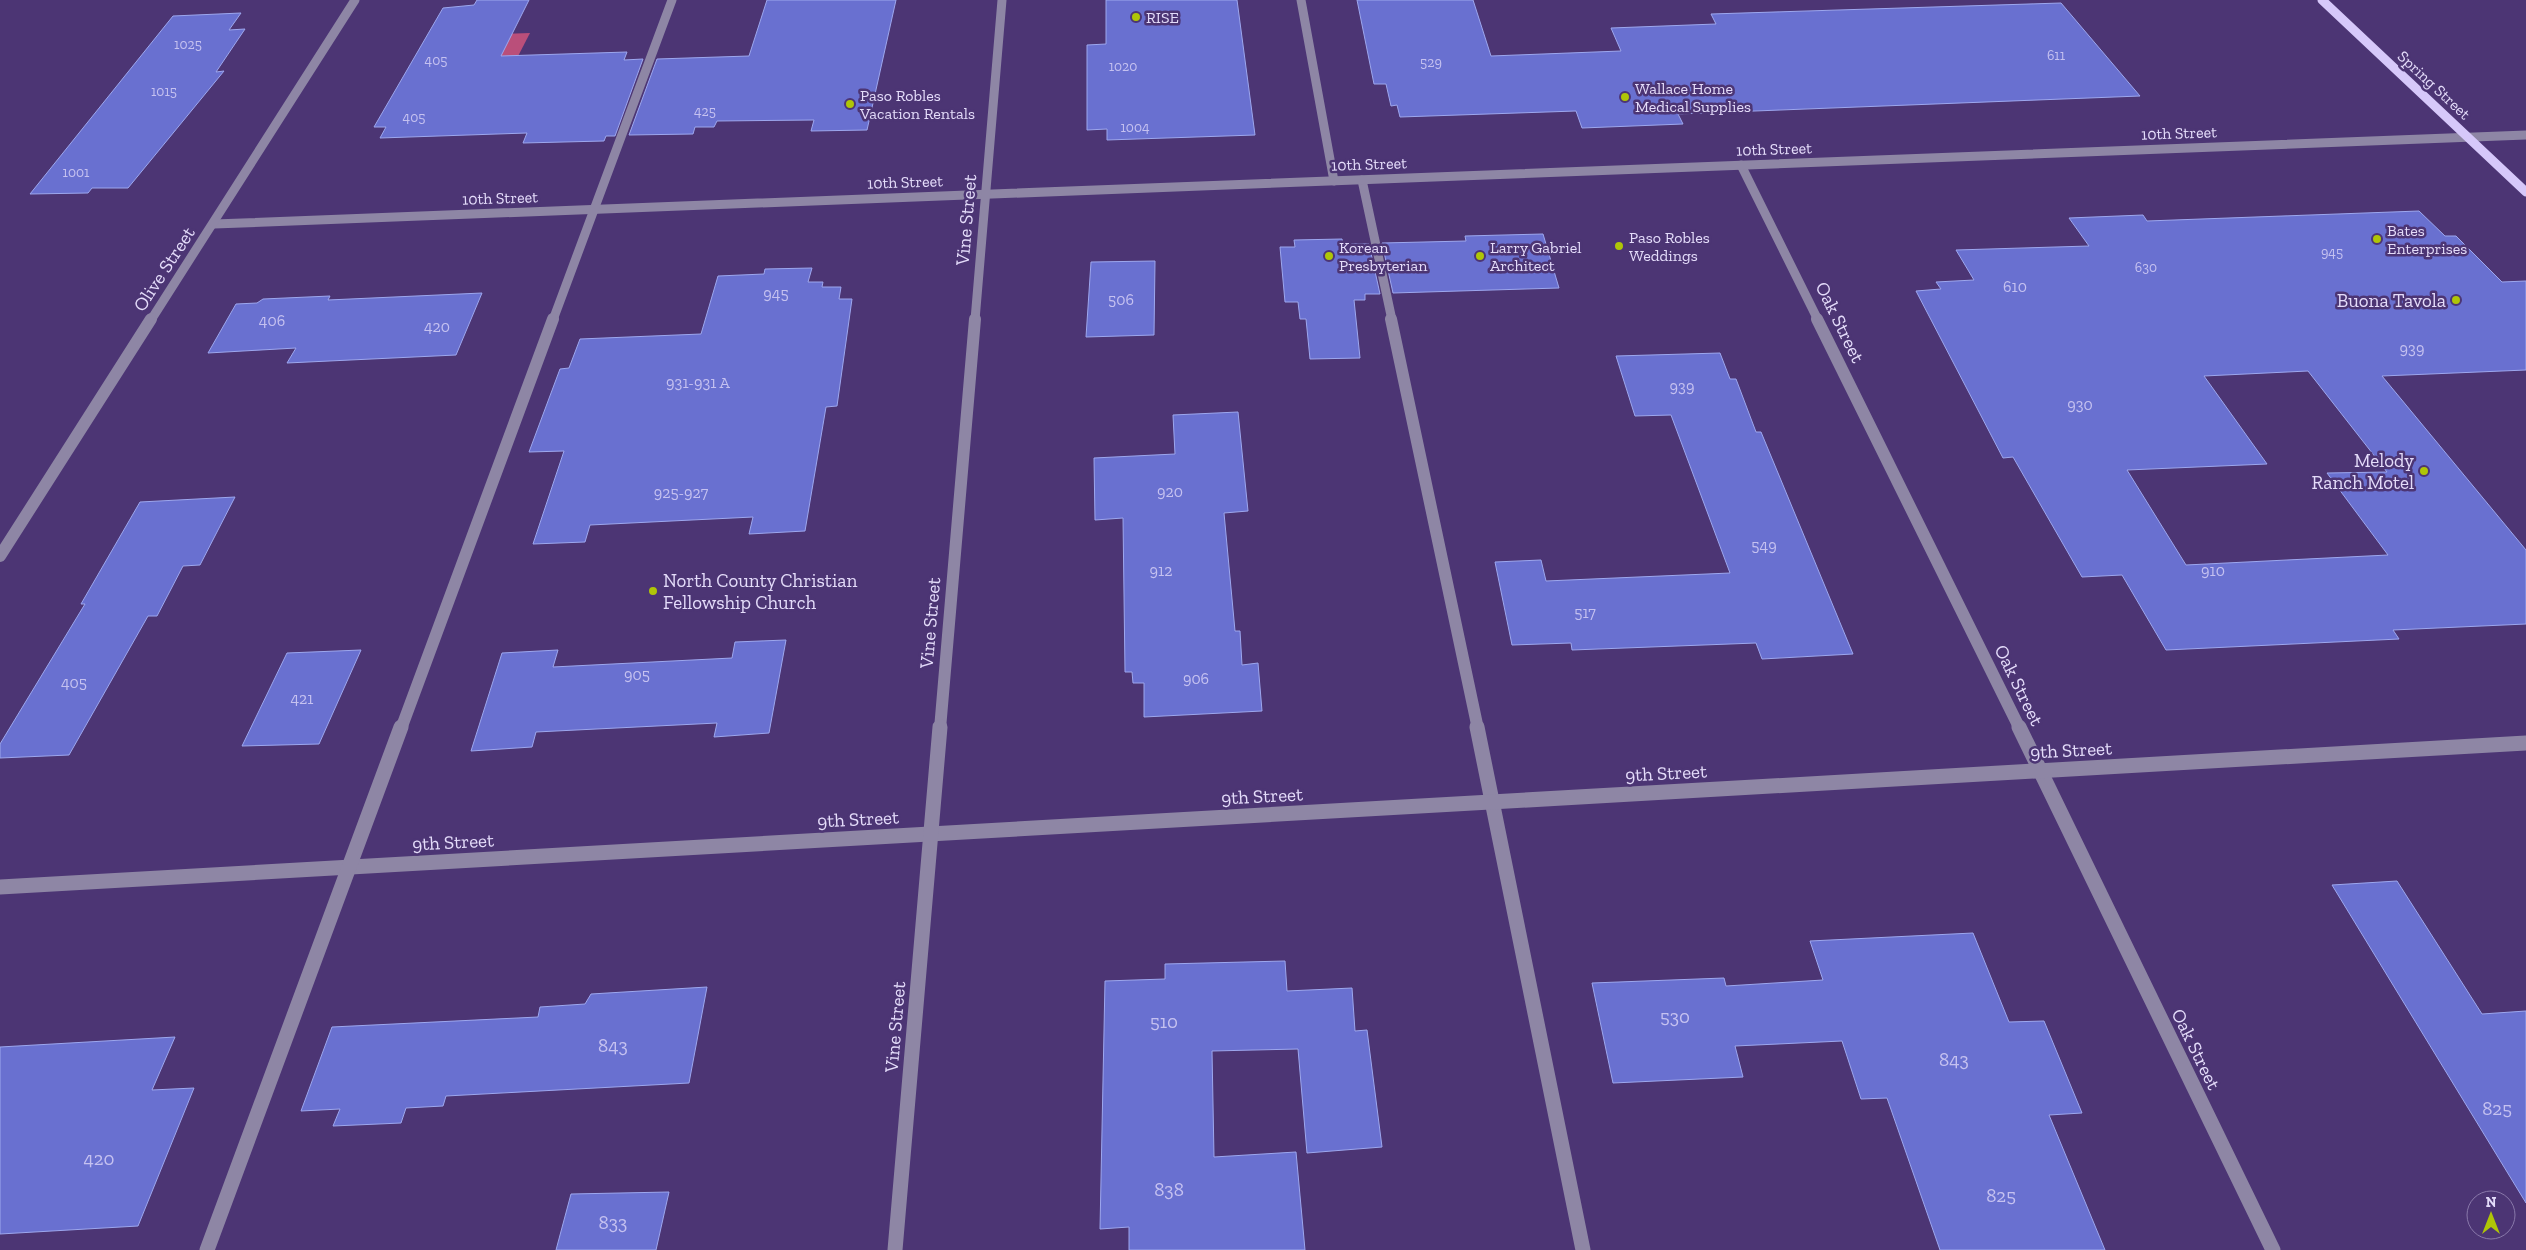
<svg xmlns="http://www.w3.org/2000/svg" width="2526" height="1250" font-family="'Zilla Slab',serif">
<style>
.water{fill:#ba4f7a}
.building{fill:#6970d0;stroke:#9da7ee;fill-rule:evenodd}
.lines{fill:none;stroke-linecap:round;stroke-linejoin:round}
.minor-far2{stroke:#8e86a5;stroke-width:9}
.minor-far1{stroke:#8e86a5;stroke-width:12}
.minor{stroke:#8e86a5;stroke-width:15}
.major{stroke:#d6c8fa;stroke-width:9}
.poi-dot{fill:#afc507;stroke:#4c3574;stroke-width:2}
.labels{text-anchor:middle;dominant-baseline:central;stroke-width:5;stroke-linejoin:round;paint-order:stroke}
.far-number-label{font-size:14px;fill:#c5c1f0}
.far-poi-label{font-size:16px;fill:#e4dcfa;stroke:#4c3574;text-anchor:start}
.far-street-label{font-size:16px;fill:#e4dcfa;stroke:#4c3574}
.number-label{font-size:16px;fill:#c5c1f0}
.street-label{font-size:19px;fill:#e4dcfa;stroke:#4c3574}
.poi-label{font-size:19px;fill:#e4dcfa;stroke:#4c3574;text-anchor:end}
.near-number-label{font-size:19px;fill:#c5c1f0}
</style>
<rect width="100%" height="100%" fill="#4c3574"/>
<polygon class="water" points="530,33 514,64 491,70 503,34"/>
<g class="building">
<polygon points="477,0 529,0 501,56 627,52 624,60 643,59 615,136 606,136 604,141 523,143 527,133 380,138 386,127 374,127 443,8 474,5"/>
<polygon points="767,0 896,0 867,130 811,131 814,120 717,121 714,127 695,127 693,134 629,135 657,59 749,56"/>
<polygon points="1106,0 1237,0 1255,135 1107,140 1107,129 1087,130 1087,45 1106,44"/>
<polygon points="1357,0 1473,0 1491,56 1621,51 1611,28 1716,24 1711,14 2061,3 2140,96 1678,114 1683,124 1582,128 1576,111 1400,117 1397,105 1391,106 1386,84 1374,84"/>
<polygon points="241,13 229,30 245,29 216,72 224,71 128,188 92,188 88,193 30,194 173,16"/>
<path d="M 2419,211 L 2445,236 L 2456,236 L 2502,282 L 2526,281 L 2526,370 L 2382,376 L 2526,550 L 2526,624 L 2393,630 L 2399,639 L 2166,650 L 2122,575 L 2082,577 L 2013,457 L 2003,458 L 1916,291 L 1941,289 L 1936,282 L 1974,280 L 1956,250 L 2089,246 L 2069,218 L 2143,215 L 2147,221 ZM 2308,371 L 2387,472 L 2327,473 L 2388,555 L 2186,565 L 2127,470 L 2267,464 L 2204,376 Z"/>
<polygon points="1543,234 1559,288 1393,293 1382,243 1466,241 1465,236"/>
<polygon points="1342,239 1343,244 1369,244 1380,294 1365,294 1365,300 1354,300 1360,358 1310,359 1306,319 1300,319 1298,302 1285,302 1280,247 1295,247 1294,240"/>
<polygon points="1155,261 1154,335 1086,337 1091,262"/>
<polygon points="812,268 808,282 823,282 822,287 841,287 839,299 852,299 837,406 826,407 805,531 749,534 753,517 590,525 585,542 533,544 564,451 529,452 560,369 569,368 580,339 701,334 718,276 764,274 765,269"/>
<polygon points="482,293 456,355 287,363 296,348 208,353 236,304 257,303 263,299 330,296 328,300"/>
<polygon points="1720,353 1730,379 1736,379 1756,432 1761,432 1853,654 1762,659 1756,643 1572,650 1571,643 1512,645 1495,562 1541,560 1546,581 1730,573 1671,415 1635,416 1616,356"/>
<polygon points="1238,412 1248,511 1224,513 1235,631 1240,631 1242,665 1258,663 1262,711 1144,717 1144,683 1133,683 1132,672 1125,672 1123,518 1095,520 1094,458 1175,454 1173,415"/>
<polygon points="235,497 200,565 183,566 157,616 148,616 69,755 0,758 0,744 85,604 81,604 140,502"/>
<polygon points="786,640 769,733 714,737 717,723 536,732 532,747 471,751 502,653 558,650 553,667 732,658 735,642"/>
<polygon points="361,650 319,744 242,746 287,653"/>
<polygon points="2397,881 2482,1014 2526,1011 2526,1203 2332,885"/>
<polygon points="1973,933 2009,1022 2044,1021 2082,1113 2049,1115 2105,1250 1940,1250 1887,1098 1861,1099 1842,1041 1735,1046 1743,1077 1613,1083 1592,983 1724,978 1726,986 1823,980 1810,941"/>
<polygon points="1285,961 1287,991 1352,988 1355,1031 1367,1030 1382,1147 1307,1153 1298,1049 1212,1051 1214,1157 1296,1152 1305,1250 1129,1250 1129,1227 1100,1229 1105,981 1165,979 1165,964"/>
<polygon points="707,987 689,1083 446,1096 443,1106 406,1108 401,1123 333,1126 340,1109 301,1111 332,1027 538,1017 540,1007 585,1004 591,994"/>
<polygon points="175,1037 152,1090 194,1088 138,1226 0,1234 0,1047"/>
<polygon points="669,1192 656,1250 556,1250 571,1194"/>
</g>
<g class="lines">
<g class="minor-far2">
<polyline points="1301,0 1334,181"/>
<polyline points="1741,165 1818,320"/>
<polyline points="1362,180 1392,320"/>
<polyline points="214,224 2526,135"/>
<polyline points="151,320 355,0"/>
<polyline points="553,320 672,0"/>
<polyline points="975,320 1002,0"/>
</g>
<g class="minor-far1">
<polyline points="1391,319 1478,729"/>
<polyline points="1817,319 2020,729"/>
<polyline points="0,556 151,319"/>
<polyline points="401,729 553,319"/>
<polyline points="940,729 975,319"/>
</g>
<g class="minor">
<polyline points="1477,727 1583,1250"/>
<polyline points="2019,727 2273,1250"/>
<polyline points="0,887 2526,743"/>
<polyline points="207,1250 401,727"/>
<polyline points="895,1250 940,727"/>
</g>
<polyline class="major" points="2322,0 2526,192"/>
</g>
<g class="poi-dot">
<circle cx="1136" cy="17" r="5"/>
<circle cx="1625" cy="97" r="5"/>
<circle cx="850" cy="104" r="5"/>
<circle cx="2377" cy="239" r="5"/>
<circle cx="1619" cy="246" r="5"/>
<circle cx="1329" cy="256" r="5"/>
<circle cx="1480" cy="256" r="5"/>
<circle cx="2456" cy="300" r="5"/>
<circle cx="2424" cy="471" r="5"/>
<circle cx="653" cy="591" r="5"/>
</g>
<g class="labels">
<g class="far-number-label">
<text x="188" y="44">1025</text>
<text x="2056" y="55">611</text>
<text x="436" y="60">405</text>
<text x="1431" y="62">529</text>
<text x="1123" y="66">1020</text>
<text x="164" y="91">1015</text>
<text x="705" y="111">425</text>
<text x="414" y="117">405</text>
<text x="1135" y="127">1004</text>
<text x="76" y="172">1001</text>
<text x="2332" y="252">945</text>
<text x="2146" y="267">630</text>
</g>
<g class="far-poi-label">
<text x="1146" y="17">RISE</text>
<text x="1635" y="88">Wallace Home<tspan x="1635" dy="18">Medical Supplies</tspan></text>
<text x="860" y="95">Paso Robles<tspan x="860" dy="18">Vacation Rentals</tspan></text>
<text x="2387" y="230">Bates<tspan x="2387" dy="18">Enterprises</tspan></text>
<text x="1629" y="237">Paso Robles<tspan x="1629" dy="18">Weddings</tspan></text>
<text x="1339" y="247">Korean<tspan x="1339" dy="18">Presbyterian</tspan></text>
<text x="1490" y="247">Larry Gabriel<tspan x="1490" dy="18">Architect</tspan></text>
</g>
<g class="far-street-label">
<text transform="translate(2434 85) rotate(43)">Spring Street</text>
<text transform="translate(2179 133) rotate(-2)">10th Street</text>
<text transform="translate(1774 149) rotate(-2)">10th Street</text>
<text transform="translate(1369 164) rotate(-2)">10th Street</text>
<text transform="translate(905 182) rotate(-2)">10th Street</text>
<text transform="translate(500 198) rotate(-2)">10th Street</text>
</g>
<g class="number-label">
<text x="2015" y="286">610</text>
<text x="776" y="293">945</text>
<text x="1121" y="299">506</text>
<text x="272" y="320">406</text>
<text x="437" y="326">420</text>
<text x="2412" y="348">939</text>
<text x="698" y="382">931-931 A</text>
<text x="1682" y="386">939</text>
<text x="2080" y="404">930</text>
<text x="1170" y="491">920</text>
<text x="681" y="492">925-927</text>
<text x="1764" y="545">549</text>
<text x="1161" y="570">912</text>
<text x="2213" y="570">910</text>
<text x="1585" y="612">517</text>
<text x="637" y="674">905</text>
<text x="1196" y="678">906</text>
<text x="74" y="682">405</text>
<text x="302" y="698">421</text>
</g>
<g class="street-label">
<text transform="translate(966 220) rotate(-85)">Vine Street</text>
<text transform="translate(164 269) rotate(-57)">Olive Street</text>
<text transform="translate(1840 322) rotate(64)">Oak Street</text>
<text transform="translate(930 623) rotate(-85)">Vine Street</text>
<text transform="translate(2019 685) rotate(64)">Oak Street</text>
<text transform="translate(2071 750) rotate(-3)">9th Street</text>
<text transform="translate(1666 773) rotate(-3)">9th Street</text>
<text transform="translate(1262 796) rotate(-3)">9th Street</text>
<text transform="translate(858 819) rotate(-3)">9th Street</text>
<text transform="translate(453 842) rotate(-3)">9th Street</text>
<text transform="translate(895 1027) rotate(-85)">Vine Street</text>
<text transform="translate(2196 1049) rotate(64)">Oak Street</text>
</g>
<g class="poi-label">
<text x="2446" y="300">Buona Tavola</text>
<text x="2414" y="460">Melody<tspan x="2414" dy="22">Ranch Motel</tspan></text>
<text x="663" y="580" text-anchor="start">North County Christian<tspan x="663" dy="22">Fellowship Church</tspan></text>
</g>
<g class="near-number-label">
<text x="1675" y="1016">530</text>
<text x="1164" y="1021">510</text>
<text x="613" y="1045">843</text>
<text x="1954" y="1059">843</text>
<text x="2497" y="1108">825</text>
<text x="99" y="1158">420</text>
<text x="1169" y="1189">838</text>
<text x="2001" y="1195">825</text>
<text x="613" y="1222">833</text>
</g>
</g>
<g transform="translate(2491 1215)"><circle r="24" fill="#4c3574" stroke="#8978aa"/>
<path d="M0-4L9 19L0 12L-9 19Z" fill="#afc507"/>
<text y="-8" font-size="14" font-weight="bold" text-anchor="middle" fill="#e4dcfa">N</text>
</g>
</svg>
